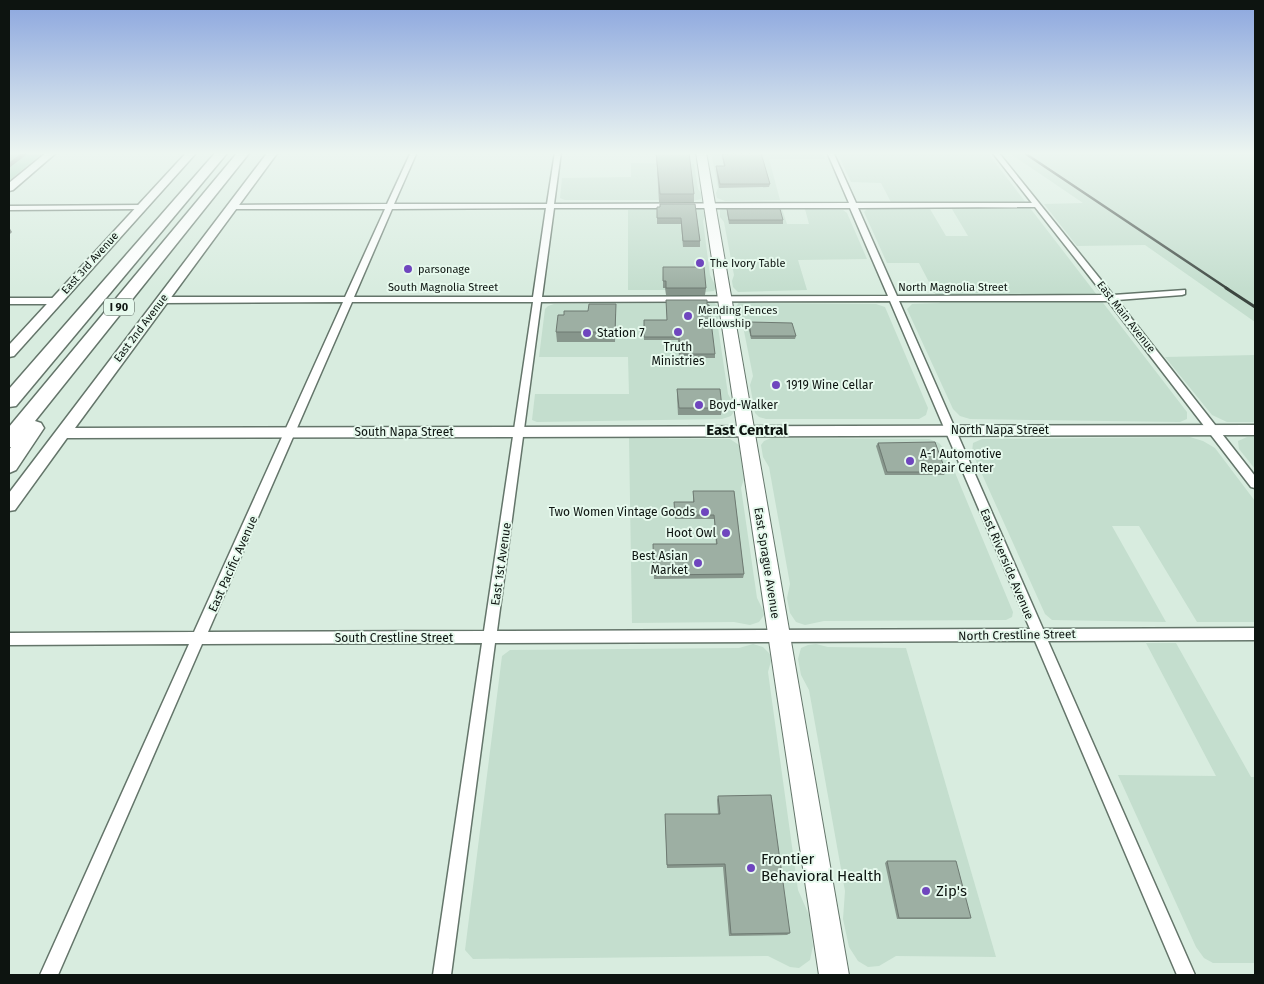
<svg xmlns="http://www.w3.org/2000/svg" width="1264" height="984" font-family="'Fira Sans',sans-serif">
<style>
.built{fill:#c4dece;fill-rule:evenodd}
.green{fill:#98cdad}
.lines{fill:none;stroke-linecap:round;stroke-linejoin:round}
.street-casing{stroke:#64756a;stroke-width:3}
.secondary-casing{stroke:#64756a;stroke-width:3}
.primary-casing{stroke:#64756a;stroke-width:2}
.highway-casing{stroke:#64756a;stroke-width:3}
.street{fill:#fff;fill-rule:evenodd}
.secondary{fill:#fff;fill-rule:evenodd}
.primary{fill:#fff;fill-rule:evenodd}
.highway{fill:#fff;fill-rule:evenodd}
.rail-far1{stroke:#3c4640;stroke-width:2.5}
.rail{stroke:#3c4640;stroke-width:3}
.wall{fill:#87968c}
.shaded-wall{fill:#6e7a72}
.building{fill:#9dafa3;stroke:#6e7a72}
.poi-dot{fill:#6f46be;stroke:#e6f9ed;stroke-width:2}
.labels{text-anchor:middle;dominant-baseline:central;stroke-width:4;stroke-linejoin:round;paint-order:stroke}
.far-street-label{font-size:11px;fill:#0d1410;stroke:#e6f9ed}
.far-poi-label{font-size:11px;fill:#0d1410;stroke:#e6f9ed;text-anchor:start}
.shield{fill:#e6f9ed;stroke:#4e5952;stroke-width:1}
.shield-label{font-size:11px;font-weight:bold;fill:#0d1410}
.poi-label{font-size:12px;fill:#0d1410;stroke:#e6f9ed;text-anchor:start}
.street-label{font-size:12px;fill:#0d1410;stroke:#e6f9ed}
.quarter-label{font-size:15px;font-weight:bold;fill:#0d1410;stroke:#e6f9ed}
.near-poi-label{font-size:15px;fill:#0d1410;stroke:#e6f9ed;text-anchor:start}
</style>
<rect width="100%" height="100%" fill="#d8ecdf"/>
<g class="built">
<polygon points="711,152 822,152 825,159 769,159 780,200 725,201 717,198 716,193 718,188"/>
<path d="M 837,152 L 987,152 L 1187,412 L 1187,419 L 1180,422 L 970,419 L 960,416 L 953,409 L 907,309 L 912,304 L 940,303 L 919,263 L 887,263 L 864,212 L 868,208 L 894,208 L 881,183 L 851,182 ZM 930,209 L 952,209 L 968,236 L 946,236 Z"/>
<polygon points="1008,152 1255,152 1255,322 1145,245 1077,246 1044,204 1083,203"/>
<polygon points="631,163 694,164 698,189 701,193 701,199 693,201 684,200 565,200 560,198 562,178 631,177"/>
<polygon points="727,207 782,209 787,224 809,224 805,209 843,210 847,213 867,259 798,260 807,290 738,292 733,287 732,281 734,275 724,222 720,217 720,210"/>
<polygon points="698,208 704,211 705,216 703,221 710,275 716,287 714,291 705,292 692,290 628,290 628,210"/>
<polygon points="704,301 712,301 719,307 720,314 717,320 728,394 734,405 733,413 731,416 722,419 537,422 532,420 535,394 629,394 628,357 539,357 545,309 548,306 554,304 696,303"/>
<polygon points="746,301 760,303 876,304 885,307 928,408 926,415 919,419 766,419 759,417 755,413 750,385 753,376 742,321 738,315 736,307 739,302"/>
<polygon points="1255,355 1255,422 1227,422 1212,415 1165,357"/>
<polygon points="1190,437 1203,441 1215,448 1255,501 1255,622 1197,622 1139,526 1112,526 1166,622 1052,620 1045,614 972,452 973,443 982,439"/>
<polygon points="1247,437 1255,437 1255,469 1239,449 1238,441"/>
<polygon points="629,438 730,439 739,445 744,479 741,488 757,598 763,610 764,615 759,622 750,625 734,622 632,623"/>
<polygon points="771,438 929,439 939,443 946,451 1013,612 1012,617 1006,620 824,621 805,625 796,622 790,613 787,598 790,584 769,467 763,457 761,445 764,441"/>
<polygon points="1146,643 1176,643 1251,777 1255,777 1255,963 1213,963 1204,958 1196,947 1118,775 1216,776"/>
<polygon points="753,644 763,647 770,654 771,661 768,672 798,890 809,915 813,946 810,960 799,968 790,967 768,956 473,959 465,950 502,656 510,650 739,648"/>
<polygon points="816,644 828,647 906,648 996,957 896,956 879,966 868,967 858,961 849,947 843,919 845,891 809,690 801,675 798,659 801,648 808,645"/>
</g>
<polygon class="green" points="9,152 44,152 9,181"/>
<g class="lines">
<defs>
<g id="street">
<path d="M 411,152 L 417,152 L 394,204 L 547,204 L 555,152 L 561,152 L 554,204 L 849,203 L 827,152 L 833,152 L 856,203 L 1032,203 L 992,152 L 998,152 L 1113,295 L 1185,290 L 1185,294 L 1182,295 L 1117,300 L 1255,476 L 1255,488 L 1251,487 L 1108,301 L 899,301 L 1043,629 L 1255,628 L 1255,640 L 1048,641 L 1195,975 L 1177,975 L 1035,641 L 495,643 L 451,975 L 433,975 L 482,643 L 202,644 L 58,975 L 40,975 L 189,644 L 9,645 L 9,633 L 194,632 L 343,302 L 162,303 L 158,300 L 162,297 L 345,297 L 385,209 L 231,209 L 227,207 L 231,205 L 387,204 ZM 1035,207 L 1104,295 L 897,296 L 858,208 ZM 546,208 L 533,297 L 354,297 L 392,209 ZM 554,208 L 850,208 L 888,296 L 542,297 ZM 890,301 L 1030,629 L 497,631 L 541,302 ZM 352,302 L 533,302 L 484,631 L 208,632 Z"/>
<polygon points="141,205 145,207 144,209 9,210 9,206"/>
<polygon points="9,298 56,298 60,301 56,304 9,304"/>
</g>
<g id="secondary">
<polygon points="47,152 57,152 13,190 9,191 9,183"/>
<polygon points="187,152 197,152 14,356 9,357 9,345"/>
<polygon points="268,152 278,152 75,428 1255,425 1255,435 67,438 15,510 9,511 9,493"/>
</g>
<polygon id="primary" points="696,152 706,152 849,975 819,975"/>
<g id="highway">
<polygon points="216,152 228,152 16,406 9,407 9,389"/>
<polygon points="238,152 250,152 35,421 41,423 44,428 16,470 9,473 9,450 11,447 9,447 9,427"/>
</g>
</defs>
<use href="#street" class="street-casing"/>
<use href="#secondary" class="secondary-casing"/>
<use href="#primary" class="primary-casing"/>
<use href="#highway" class="highway-casing"/>
<use href="#street" class="street"/>
<use href="#secondary" class="secondary"/>
<use href="#primary" class="primary"/>
<use href="#highway" class="highway"/>
<polyline class="rail-far1" points="1023,152 1228,289"/>
<polyline class="rail" points="1226,288 1255,307"/>
</g>
<g class="wall">
<polygon points="656,152 689,152 694,194 694,202 659,202"/>
<polygon points="722,154 770,184 769,187 719,188 716,169 716,166 724,166 722,157"/>
<polygon points="695,204 700,241 700,247 683,247 681,224 657,224 657,207"/>
<polygon points="727,209 783,220 783,224 729,224 727,212"/>
<polygon points="663,267 706,288 705,295 666,295 665,288 663,288"/>
<polygon points="616,314 615,342 557,342 556,332 564,315"/>
<polygon points="644,320 715,354 715,358 679,358 678,340 644,340"/>
<polygon points="749,322 796,336 795,339 751,339 748,326"/>
<polygon points="677,389 722,408 721,415 678,415 677,396"/>
<polygon points="878,443 946,472 944,475 885,475 876,446"/>
<polygon points="693,491 734,491 744,574 743,578 654,579 653,549 716,544 714,519 675,519 674,502 693,502"/>
<polygon points="718,796 790,933 787,935 729,936 723,867 667,868 665,818 665,814 718,814 717,800"/>
<polygon points="887,861 971,918 968,919 897,919 885,863"/>
</g>
<g class="shaded-wall">
<polygon points="24,152 30,152 9,168 9,163"/>
<polygon points="9,227 12,232 9,235"/>
</g>
<g class="building">
<polygon points="9,152 24,152 9,163"/>
<polygon points="656,152 689,152 694,194 660,194"/>
<polygon points="761,153 770,184 720,184 716,166 725,166 722,154"/>
<polygon points="660,204 695,204 700,241 683,241 681,218 657,218 657,207 660,207"/>
<polygon points="727,209 780,209 783,220 729,220"/>
<polygon points="663,267 704,267 706,288 666,288 666,281 663,281"/>
<polygon points="666,300 707,300 707,305 709,305 715,354 680,354 679,337 644,337 644,320 667,320"/>
<polygon points="589,304 616,304 615,332 556,332 558,315 564,315 564,311 588,311"/>
<polygon points="749,322 792,323 796,336 751,336"/>
<polygon points="677,389 720,389 722,408 679,408"/>
<polygon points="935,442 946,472 887,472 878,443"/>
<polygon points="693,491 734,491 744,574 654,575 653,544 717,544 714,515 675,515 674,502 694,502"/>
<polygon points="771,795 790,933 731,934 725,864 667,865 665,814 720,814 718,796"/>
<polygon points="887,861 956,861 971,918 899,918"/>
</g>
<linearGradient id="sky" x2="0" y2="1"><stop stop-color="#8ba6de"/><stop offset="0.53" stop-color="#edf6f1"/><stop offset="1" stop-color="#edf6f1" stop-opacity="0"/></linearGradient>
<rect width="1264" height="289" fill="url(#sky)"/>
<g class="poi-dot">
<circle cx="700" cy="263" r="5"/>
<circle cx="408" cy="269" r="5"/>
<circle cx="688" cy="316" r="5"/>
<circle cx="678" cy="332" r="5"/>
<circle cx="587" cy="333" r="5"/>
<circle cx="776" cy="385" r="5"/>
<circle cx="699" cy="405" r="5"/>
<circle cx="910" cy="461" r="5"/>
<circle cx="705" cy="512" r="5"/>
<circle cx="726" cy="533" r="5"/>
<circle cx="698" cy="563" r="5"/>
<circle cx="751" cy="868" r="5"/>
<circle cx="926" cy="891" r="5"/>
</g>
<g class="labels">
<g class="far-street-label">
<text transform="translate(90 263) rotate(-48)">East 3rd Avenue</text>
<text x="443" y="287">South Magnolia Street</text>
<text x="953" y="287">North Magnolia Street</text>
<text transform="translate(1126 317) rotate(52)">East Main Avenue</text>
<text transform="translate(141 328) rotate(-53)">East 2nd Avenue</text>
</g>
<g class="far-poi-label">
<text x="710" y="263">The Ivory Table</text>
<text x="418" y="269">parsonage</text>
<text x="698" y="310">Mending Fences<tspan x="698" dy="13">Fellowship</tspan></text>
</g>
<rect class="shield" x="104" y="298.5" width="30" height="17" rx="4"/>
<g class="shield-label">
<text x="119" y="307">I 90</text>
</g>
<g class="poi-label">
<text x="597" y="333">Station 7</text>
<text x="678" y="347" text-anchor="middle">Truth<tspan x="678" dy="14">Ministries</tspan></text>
<text x="786" y="385">1919 Wine Cellar</text>
<text x="709" y="405">Boyd-Walker</text>
<text x="920" y="454">A-1 Automotive<tspan x="920" dy="14">Repair Center</tspan></text>
<text x="695" y="512" text-anchor="end">Two Women Vintage Goods</text>
<text x="716" y="533" text-anchor="end">Hoot Owl</text>
<text x="688" y="556" text-anchor="end">Best Asian<tspan x="688" dy="14">Market</tspan></text>
</g>
<g class="street-label">
<text x="1000" y="430">North Napa Street</text>
<text x="404" y="432">South Napa Street</text>
<text transform="translate(767 563) rotate(81)">East Sprague Avenue</text>
<text transform="translate(233 564) rotate(-66)">East Pacific Avenue</text>
<text transform="translate(501 564) rotate(-82)">East 1st Avenue</text>
<text transform="translate(1007 564) rotate(67)">East Riverside Avenue</text>
<text transform="translate(1017 635) rotate(-1)">North Crestline Street</text>
<text x="394" y="638">South Crestline Street</text>
</g>
<g class="quarter-label">
<text x="747" y="430">East Central</text>
</g>
<g class="near-poi-label">
<text x="761" y="859">Frontier<tspan x="761" dy="17">Behavioral Health</tspan></text>
<text x="936" y="891">Zip's</text>
</g>
</g>
<rect width="1264" height="984" fill="none" stroke="#0d1410" stroke-width="20"/>
</svg>
